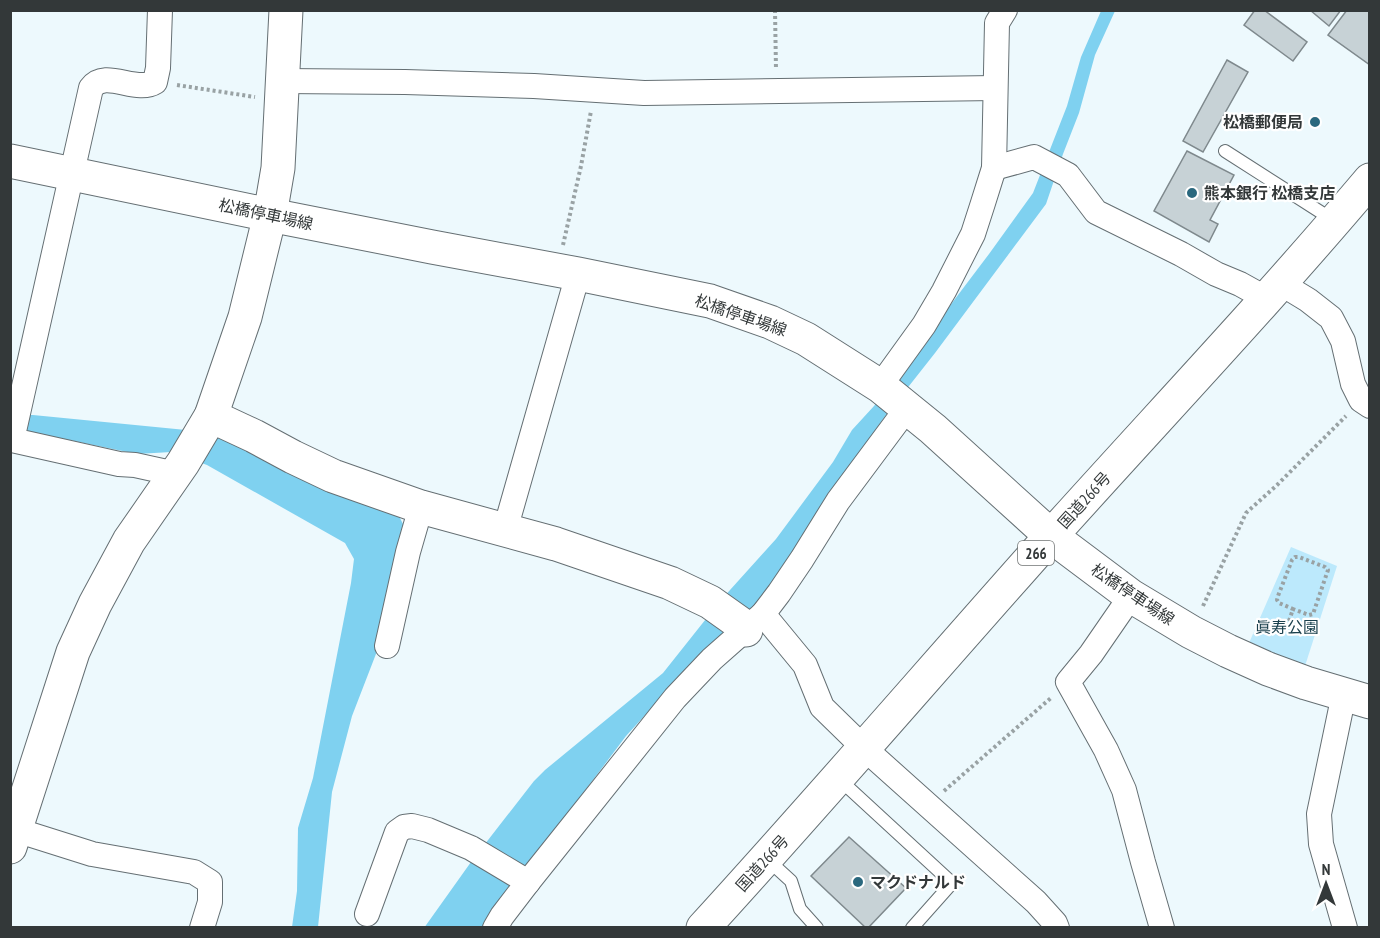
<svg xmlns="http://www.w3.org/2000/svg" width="1380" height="938" font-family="'PT Sans Narrow','Noto Sans JP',sans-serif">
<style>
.green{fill:#bce9fc}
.water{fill:#7fd1f0}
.building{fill:#c7d2d6;stroke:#7f898d;stroke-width:1.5}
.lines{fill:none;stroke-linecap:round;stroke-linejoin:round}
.lane-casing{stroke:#656f73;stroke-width:14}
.street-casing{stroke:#656f73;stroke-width:26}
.secondary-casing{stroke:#656f73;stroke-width:35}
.highway-casing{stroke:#656f73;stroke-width:35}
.path{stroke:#99a2a4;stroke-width:4;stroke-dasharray:3 3;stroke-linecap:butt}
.lane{stroke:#fff;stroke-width:12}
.street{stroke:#fff;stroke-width:24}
.secondary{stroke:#fff;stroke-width:33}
.highway{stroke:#fff;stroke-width:33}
.poi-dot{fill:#2a687e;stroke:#fff;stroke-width:2}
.labels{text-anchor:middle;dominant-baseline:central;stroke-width:4.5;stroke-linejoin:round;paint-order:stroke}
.shield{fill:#fff;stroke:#707474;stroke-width:1.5}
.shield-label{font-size:15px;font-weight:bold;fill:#333839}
.poi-label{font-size:16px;font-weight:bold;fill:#333839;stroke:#fff;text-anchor:start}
.street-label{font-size:16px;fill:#333839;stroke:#fff}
.park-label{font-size:16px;fill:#1b414e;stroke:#fff}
</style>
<rect width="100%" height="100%" fill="#edf9fd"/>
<polygon class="green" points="1291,547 1337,566 1305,666 1249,643"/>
<g class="water">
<polygon points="1101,11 1115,11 1095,55 1079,113 1063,154 1046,204 935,353 883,419 791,557 747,616 679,678 626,736 490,917 484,927 424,928 471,862 534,781 545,770 663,673 721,600 776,539 833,462 852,430 874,406 989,254 1033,193 1067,106 1081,57"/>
<polygon points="11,415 33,415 186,430 221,437 399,516 406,530 386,628 352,716 332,792 318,927 292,927 297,891 298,828 313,778 351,583 354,559 345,543 207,465 171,452 137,454 30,432 11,430"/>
</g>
<g class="building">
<polygon points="1255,10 1264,10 1307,42 1293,61 1244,25"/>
<polygon points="1310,10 1341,10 1329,26"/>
<polygon points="1347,10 1370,10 1370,65 1328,35"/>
<polygon points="1227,60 1248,72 1203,152 1183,141"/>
<polygon points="1187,151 1234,175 1210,220 1218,224 1209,242 1154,211"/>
<polygon points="849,837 906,888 868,928 866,928 811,876"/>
</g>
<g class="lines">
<defs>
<g id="lane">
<polyline points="1225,151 1333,220"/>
<polyline points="839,779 952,883 912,928"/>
<polyline points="768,860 791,881 800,909 817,928"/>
</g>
<g id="street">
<path d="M 160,10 L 158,68 L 155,82 C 136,94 105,68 91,88 L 12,440 L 119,464 L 135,465 L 176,474"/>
<polyline points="282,81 405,82 534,86 644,93 995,88"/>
<polyline points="994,168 1034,157 1068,175 1096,212 1181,254 1216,274 1240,284 1267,299"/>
<polyline points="1280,283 1308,300 1331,318 1343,341 1353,384 1361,400 1370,406"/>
<polyline points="880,386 924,325 944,291 973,234 983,203 994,168 997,23 1005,10"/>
<polyline points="505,530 578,274"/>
<polyline points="1131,596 1091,654 1068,682 1106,750 1124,790 1143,862 1162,928"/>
<polyline points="763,614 805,665 822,707 864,748 1036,902 1055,923 1057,928"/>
<polyline points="387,646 408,552 421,507"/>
<polyline points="1344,694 1319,814 1321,844 1345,928"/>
<polyline points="16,830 92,854 194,872 210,882 210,902 202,928"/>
<polyline points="367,914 397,832 404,827 412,826 428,830 471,848 528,882"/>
<polyline points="495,928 502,916 528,882 675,698 712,659 763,614 779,593 802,559 838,501 908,407"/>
</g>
<g id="secondary">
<polyline points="10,161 270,215 432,247 578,274 710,301 770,322 806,339 880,386 933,429 1051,536 1131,596 1191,632 1228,651 1268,669 1306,683 1370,702"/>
<polyline points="211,416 254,436 293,457 333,476 421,507 556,544 670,583 710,602 741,624 746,630"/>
<polyline points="10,847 73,652 95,604 129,541 183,463 211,416 245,317 270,215 278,168 286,10"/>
</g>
<path id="highway" d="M 703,928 C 821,799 935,666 1051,536 C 1157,418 1267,302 1370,180"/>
</defs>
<use href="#lane" class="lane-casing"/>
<use href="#street" class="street-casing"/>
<use href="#secondary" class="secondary-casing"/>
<use href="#highway" class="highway-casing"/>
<g class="path">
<polyline points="775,10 776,70"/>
<polyline points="177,85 255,97"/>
<polyline points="563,245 581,166 591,111"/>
<polyline points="1203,606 1246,513 1277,485 1346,416"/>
<polyline points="1289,621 1293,609 1279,603 1277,600 1278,596 1292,560 1295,557 1299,557 1325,567 1328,570 1313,614 1309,615 1293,609"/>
<polyline points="944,791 1052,697"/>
</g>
<use href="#lane" class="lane"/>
<use href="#street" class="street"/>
<use href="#secondary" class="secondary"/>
<use href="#highway" class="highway"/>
</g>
<g class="poi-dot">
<circle cx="1315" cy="122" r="6"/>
<circle cx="1192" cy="193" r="6"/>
<circle cx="858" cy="882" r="6"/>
</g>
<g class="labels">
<rect class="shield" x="1018" y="541" width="36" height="24" rx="4.5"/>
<g class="shield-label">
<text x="1036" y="553">266</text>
</g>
<g class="poi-label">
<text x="1303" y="122" text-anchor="end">松橋郵便局</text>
<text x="1204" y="193">熊本銀行 松橋支店</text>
<text x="870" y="882">マクドナルド</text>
</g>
<g class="street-label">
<text transform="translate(266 214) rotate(12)">松橋停車場線</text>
<text transform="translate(741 315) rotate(19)">松橋停車場線</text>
<text transform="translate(1084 500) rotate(-48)">国道266号</text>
<text transform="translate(1133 594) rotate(34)">松橋停車場線</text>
<text transform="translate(762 863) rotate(-48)">国道266号</text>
</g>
<g class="park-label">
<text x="1287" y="627">眞寿公園</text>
</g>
</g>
<rect width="1380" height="938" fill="none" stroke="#333839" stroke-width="24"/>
<g transform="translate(1326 884)" stroke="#ffffff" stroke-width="4.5" paint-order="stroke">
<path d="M0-4.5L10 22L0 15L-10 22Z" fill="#333839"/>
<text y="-9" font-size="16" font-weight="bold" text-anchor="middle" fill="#333839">N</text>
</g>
</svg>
